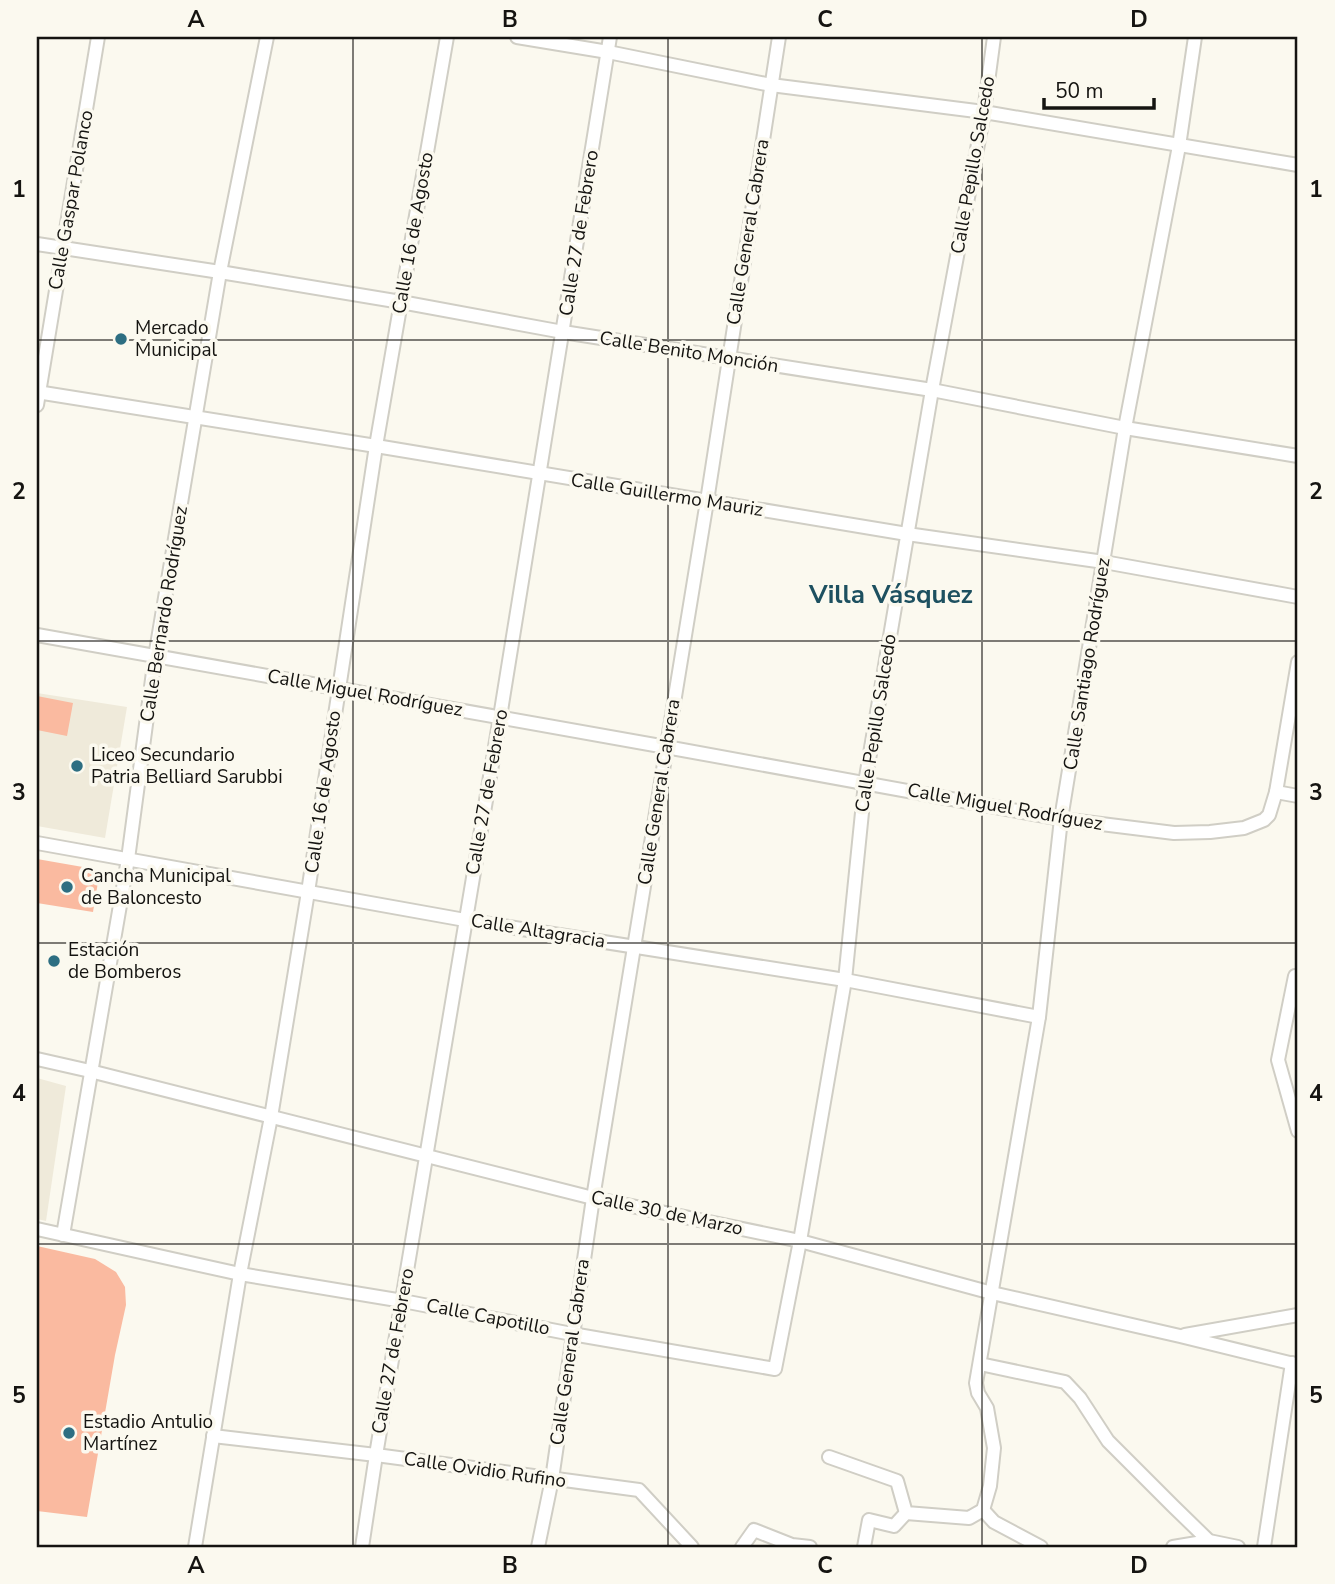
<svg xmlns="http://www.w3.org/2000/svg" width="1335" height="1584" font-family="'Nunito Sans',sans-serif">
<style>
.built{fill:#efeada}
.park{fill:#fabaa0}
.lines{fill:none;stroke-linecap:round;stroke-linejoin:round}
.minor-casing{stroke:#d0cec5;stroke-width:16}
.minor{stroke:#fff;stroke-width:12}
.grid{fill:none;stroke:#151411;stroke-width:2;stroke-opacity:0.55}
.poi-dot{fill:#2d6e82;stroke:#fbf9ef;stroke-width:2.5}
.labels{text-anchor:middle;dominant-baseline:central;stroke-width:7;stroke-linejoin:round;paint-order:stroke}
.street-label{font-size:19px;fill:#151411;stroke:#fbf9ef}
.poi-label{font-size:19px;fill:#151411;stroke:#fbf9ef;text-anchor:start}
.district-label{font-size:26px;font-weight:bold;fill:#1d5060;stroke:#fbf9ef}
.neatline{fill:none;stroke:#151411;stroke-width:2.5}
.grid-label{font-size:23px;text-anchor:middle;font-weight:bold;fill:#151411}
</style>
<rect width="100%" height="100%" fill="#fbf9ef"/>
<g class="built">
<polygon points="37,693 127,707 105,838 37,826"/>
<polygon points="37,1078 66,1086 46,1221 37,1219"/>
</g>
<g class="park">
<polygon points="37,696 73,703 67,736 37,730"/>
<polygon points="37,859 100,870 93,912 37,903"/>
<polygon points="37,1246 95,1259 116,1272 125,1287 126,1305 115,1355 87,1517 37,1511"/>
</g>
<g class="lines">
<defs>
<g id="minor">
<polyline points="517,37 608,52 771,85 984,112 1298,165"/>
<polyline points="37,244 220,272 401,302 563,332 932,390 1125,428 1298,456"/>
<polyline points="37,392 376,446 907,534 1104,562 1298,597"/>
<polyline points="37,405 98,37"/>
<polyline points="37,635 666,747 1061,819 1174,833 1210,832 1244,828 1264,820 1269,815 1276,792 1298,662"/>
<polyline points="1276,792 1298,796"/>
<polyline points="37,843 465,920 845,980 1039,1017"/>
<polyline points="1295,976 1278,1060 1298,1131"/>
<polyline points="37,1059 90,1071 593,1198 800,1241 992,1293 1180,1336 1298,1365"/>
<polyline points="37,1229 240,1274 403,1301 572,1334 775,1369 800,1241 845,980 865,783 932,390 984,112 994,37"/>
<polyline points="63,1235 128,859 155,657 220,272 267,37"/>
<polyline points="1185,1335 1298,1315"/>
<polyline points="980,1364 1065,1382 1080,1398 1108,1441 1173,1506 1209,1541 1238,1547"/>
<polyline points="213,1436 376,1455 639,1490 692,1547"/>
<polyline points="829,1457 897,1481 906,1513 969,1518 983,1510 990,1486 994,1448 987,1408 978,1393 976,1383 1039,1017 1061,819 1125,428 1179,146 1195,37"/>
<polyline points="983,1510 994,1522 1041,1547"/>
<polyline points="195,1547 240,1274 271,1117 308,892 376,446 447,37"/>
<polyline points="362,1547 376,1455 500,717 610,37"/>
<polyline points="538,1547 552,1479 593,1198 707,501 779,37"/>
<polyline points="742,1547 754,1530 792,1545 810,1547"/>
<polyline points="864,1547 869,1520 894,1526 906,1513"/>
<polyline points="1173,1547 1209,1541"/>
<polyline points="1264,1547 1292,1363"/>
</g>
</defs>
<use href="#minor" class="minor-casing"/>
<use href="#minor" class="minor"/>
</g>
<path class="grid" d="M 353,37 L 353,1547M 668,37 L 668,1547M 982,37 L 982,1547M 37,340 L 1298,340M 37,641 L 1298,641M 37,943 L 1298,943M 37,1244 L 1298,1244"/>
<g class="poi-dot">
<circle cx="121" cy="339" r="7"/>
<circle cx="77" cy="766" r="7"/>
<circle cx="67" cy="887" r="7"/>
<circle cx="54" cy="961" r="7"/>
<circle cx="69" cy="1433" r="7"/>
</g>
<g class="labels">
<g class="street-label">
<text transform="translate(973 165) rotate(-80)">Calle Pepillo Salcedo</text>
<text transform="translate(71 200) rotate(-80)">Calle Gaspar Polanco</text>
<text transform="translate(748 232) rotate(-81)">Calle General Cabrera</text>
<text transform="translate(413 233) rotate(-80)">Calle 16 de Agosto</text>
<text transform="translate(579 233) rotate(-81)">Calle 27 de Febrero</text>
<text transform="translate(689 352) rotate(9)">Calle Benito Monción</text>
<text transform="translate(667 495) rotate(9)">Calle Guillermo Mauriz</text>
<text transform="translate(164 614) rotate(-81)">Calle Bernardo Rodríguez</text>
<text transform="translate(1087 664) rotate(-81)">Calle Santiago Rodríguez</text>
<text transform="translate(365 693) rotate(10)">Calle Miguel Rodríguez</text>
<text transform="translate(876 723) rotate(-81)">Calle Pepillo Salcedo</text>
<text transform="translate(323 792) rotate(-82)">Calle 16 de Agosto</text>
<text transform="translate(487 792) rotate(-80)">Calle 27 de Febrero</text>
<text transform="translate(659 792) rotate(-81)">Calle General Cabrera</text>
<text transform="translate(1005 807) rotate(10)">Calle Miguel Rodríguez</text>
<text transform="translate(538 931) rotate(9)">Calle Altagracia</text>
<text transform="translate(667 1213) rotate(12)">Calle 30 de Marzo</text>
<text transform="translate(488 1317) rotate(11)">Calle Capotillo</text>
<text transform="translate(393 1351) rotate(-80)">Calle 27 de Febrero</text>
<text transform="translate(570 1352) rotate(-82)">Calle General Cabrera</text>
<text transform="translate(485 1470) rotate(8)">Calle Ovidio Rufino</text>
</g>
<g class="poi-label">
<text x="135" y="328">Mercado<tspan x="135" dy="22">Municipal</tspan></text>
<text x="91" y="755">Liceo Secundario<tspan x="91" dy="22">Patria Belliard Sarubbi</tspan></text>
<text x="81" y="876">Cancha Municipal<tspan x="81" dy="22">de Baloncesto</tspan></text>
<text x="68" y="950">Estación<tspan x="68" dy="22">de Bomberos</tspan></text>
<text x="83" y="1422">Estadio Antulio<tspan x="83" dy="22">Martínez</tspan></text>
</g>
<g class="district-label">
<text x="891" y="594">Villa Vásquez</text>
</g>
</g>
<rect width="1335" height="1584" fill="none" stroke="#fbf9ef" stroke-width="77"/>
<path d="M1044 98v10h110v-10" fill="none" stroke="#151411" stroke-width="3.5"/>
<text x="1055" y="98" font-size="21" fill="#151411" stroke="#fbf9ef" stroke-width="5" paint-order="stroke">50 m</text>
<rect x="38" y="38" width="1258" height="1508" class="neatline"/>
<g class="grid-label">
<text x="196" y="27">A</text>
<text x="510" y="27">B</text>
<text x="825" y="27">C</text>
<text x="1139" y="27">D</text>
<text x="19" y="197">1</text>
<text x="1316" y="197">1</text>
<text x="19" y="499">2</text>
<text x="1316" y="499">2</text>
<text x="19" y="800">3</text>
<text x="1316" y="800">3</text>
<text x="19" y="1101">4</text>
<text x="1316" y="1101">4</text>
<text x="19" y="1403">5</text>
<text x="1316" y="1403">5</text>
<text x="196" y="1573">A</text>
<text x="510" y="1573">B</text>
<text x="825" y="1573">C</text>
<text x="1139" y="1573">D</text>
</g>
</svg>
